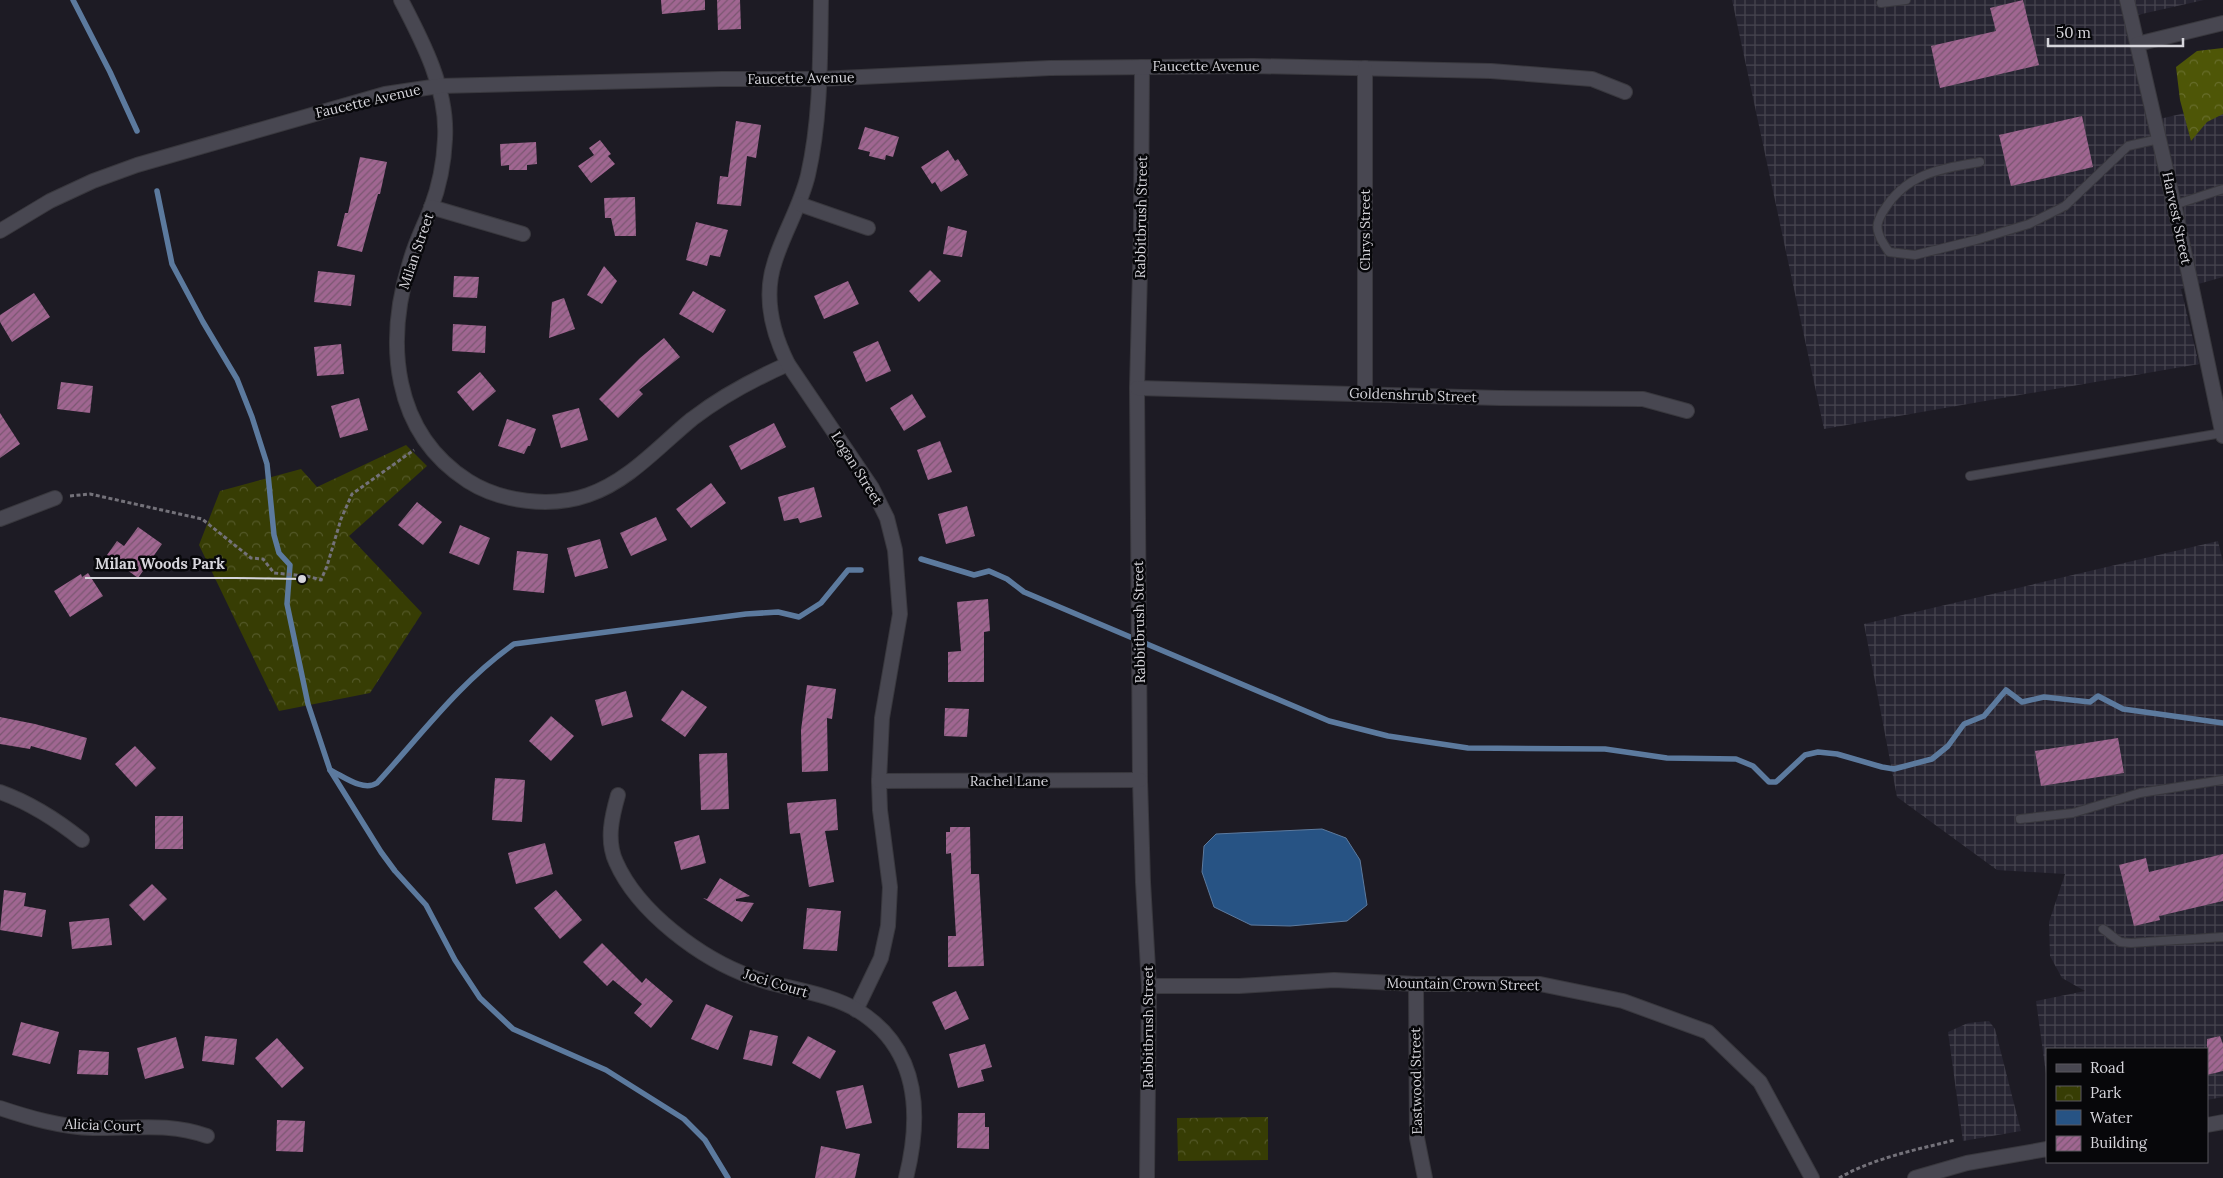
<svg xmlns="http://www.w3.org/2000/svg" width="2223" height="1178" font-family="Lora,serif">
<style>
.industrial{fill:url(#industrial-grid)}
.forest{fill:url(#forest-crowns)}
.park{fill:url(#park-crowns)}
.water{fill:#275384;stroke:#5c7a9e}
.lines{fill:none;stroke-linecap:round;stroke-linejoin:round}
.stream{stroke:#5c7a9e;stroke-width:5.5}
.building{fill:url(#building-hatch)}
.service-casing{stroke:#39383e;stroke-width:10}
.minor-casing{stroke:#39383e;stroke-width:16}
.tertiary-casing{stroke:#39383e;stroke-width:16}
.path{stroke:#74727a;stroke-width:3;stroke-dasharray:4 2.5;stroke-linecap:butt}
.service{stroke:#484751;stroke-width:8}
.minor{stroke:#484751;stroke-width:14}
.tertiary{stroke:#484751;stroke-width:14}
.labels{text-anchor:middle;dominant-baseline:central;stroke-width:5;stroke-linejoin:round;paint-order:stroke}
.street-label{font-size:14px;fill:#d6d5db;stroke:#07070a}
.leader{fill:none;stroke:#d6d5db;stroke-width:2}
.callout-dot{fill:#d6d5db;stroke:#07070a;stroke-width:2}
.callout-label{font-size:15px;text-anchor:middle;font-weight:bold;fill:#d6d5db;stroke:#07070a;stroke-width:5;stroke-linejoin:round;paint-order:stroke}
</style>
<defs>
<pattern id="industrial-grid" width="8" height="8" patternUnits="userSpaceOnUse" patternTransform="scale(1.25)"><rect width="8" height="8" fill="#272532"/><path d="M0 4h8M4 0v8" fill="none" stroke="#46444f"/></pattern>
<pattern id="forest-crowns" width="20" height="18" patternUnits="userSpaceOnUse" patternTransform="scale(1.25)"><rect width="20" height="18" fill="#4e5607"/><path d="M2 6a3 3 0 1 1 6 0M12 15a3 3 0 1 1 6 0" fill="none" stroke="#676d2b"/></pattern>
<pattern id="park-crowns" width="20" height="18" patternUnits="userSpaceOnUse" patternTransform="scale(1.25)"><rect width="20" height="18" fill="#373d04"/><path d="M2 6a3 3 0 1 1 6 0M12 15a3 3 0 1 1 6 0" fill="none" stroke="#535828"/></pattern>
<pattern id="building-hatch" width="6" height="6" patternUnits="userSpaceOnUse" patternTransform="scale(1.25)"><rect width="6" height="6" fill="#a06691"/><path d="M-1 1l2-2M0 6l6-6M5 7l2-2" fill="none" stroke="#7a5771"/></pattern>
</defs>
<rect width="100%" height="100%" fill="#1d1b24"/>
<g class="industrial">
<polygon points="1732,0 2204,0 2124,18 2147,122 2223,104 2223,277 2181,289 2199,364 1824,429"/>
<polygon points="2218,541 2223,562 2223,1097 2207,1100 2207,1049 2047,1049 2047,1081 2036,1001 2085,991 2062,978 2050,956 2049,922 2065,874 1997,870 1897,797 1864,624"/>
<polygon points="1989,1021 1995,1029 2021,1131 1963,1141 1948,1032 1968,1023"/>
</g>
<polygon class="forest" points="2223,48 2223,114 2207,122 2191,141 2180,100 2176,67 2197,51"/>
<g class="park">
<polygon points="406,445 427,466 349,536 422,613 370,693 279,711 199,545 220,491 301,469 317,487"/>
<polygon points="1268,1117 1268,1160 1178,1161 1177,1118"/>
</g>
<polygon class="water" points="1322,829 1346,838 1360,860 1367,905 1347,921 1290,926 1251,925 1214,907 1202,872 1204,846 1216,834"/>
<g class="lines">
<g class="stream">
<polyline points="73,0 110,72 137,131"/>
<polyline points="157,191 172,264 203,322 237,379 252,417 267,464 274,535 279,553 290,565 287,604 308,704 330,770 381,852 395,871 426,905 455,960 480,998 513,1029 606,1070 684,1119 705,1140 728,1178"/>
<polyline points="921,559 974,575 989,571 1007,579 1024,592 1329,721 1388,736 1468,748 1605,749 1667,758 1736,759 1753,766 1769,782 1776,782 1805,755 1818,752 1837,754 1882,767 1894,769 1932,759 1948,746 1964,724 1984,716 2006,690 2022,702 2044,697 2090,702 2098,696 2123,709 2223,723"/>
<path d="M 330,770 C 343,776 363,792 377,783 C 421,735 460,682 514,644 L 746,614 L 778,612 L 799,617 L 821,603 L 848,570 L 861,570"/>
</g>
</g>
<g class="building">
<polygon points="661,0 705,0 705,10 662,14"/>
<polygon points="717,0 740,0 741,29 718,30"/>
<polygon points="2023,0 2039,65 1940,88 1931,46 1996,31 1990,8"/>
<polygon points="2082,116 2093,167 2011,186 1999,135"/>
<polygon points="736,121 761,125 756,158 747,156 741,206 717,204 720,176 728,177"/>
<polygon points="865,127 899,137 893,157 886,155 885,160 869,156 870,152 858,149"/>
<polygon points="600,140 611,154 608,156 615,164 591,183 578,166 594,155 589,148"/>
<polygon points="536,142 537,164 527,165 527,170 509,170 509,165 501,166 500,144"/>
<polygon points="948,150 955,161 958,159 968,175 941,192 935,182 932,184 921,167"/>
<polygon points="360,157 387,162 380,194 378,194 362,252 337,246 345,213 348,213"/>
<polygon points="635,197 636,236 615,236 611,218 605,218 604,198"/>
<polygon points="696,222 728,230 720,257 710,255 707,266 686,260"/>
<polygon points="948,226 967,231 962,257 943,254"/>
<polygon points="604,266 617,281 602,304 587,295"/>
<polygon points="930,270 941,281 919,302 909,291"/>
<polygon points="318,271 355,275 351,306 314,302"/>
<polygon points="454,276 479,277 477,298 453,297"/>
<polygon points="848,281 859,304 824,319 814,296"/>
<polygon points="693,291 726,310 713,333 679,314"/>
<polygon points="34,293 50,317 12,342 0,322 0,315"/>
<polygon points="564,298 575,329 549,338 552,302"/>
<polygon points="453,324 486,326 485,353 452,351"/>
<polygon points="664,338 680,357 639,390 643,394 618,418 599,399 640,358"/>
<polygon points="878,341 891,371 866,382 853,352"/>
<polygon points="341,344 344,374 317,376 314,347"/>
<polygon points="480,372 496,391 473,411 457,392"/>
<polygon points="61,382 93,386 90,413 57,409"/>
<polygon points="912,394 926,417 904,431 890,408"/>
<polygon points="359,398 368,430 340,438 331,406"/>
<polygon points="579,408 588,440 561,448 552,415"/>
<polygon points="0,413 20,444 0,458"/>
<polygon points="507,419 536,429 530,446 528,446 524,454 498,446"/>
<polygon points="774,423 786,447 741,470 729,446"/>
<polygon points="940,441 952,472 928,480 917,450"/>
<polygon points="711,483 726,503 691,528 676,509"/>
<polygon points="814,487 822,517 800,523 798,518 784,521 778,497"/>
<polygon points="417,502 442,522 423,545 398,525"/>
<polygon points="967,506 975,536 946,544 938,514"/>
<polygon points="656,517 667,540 631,556 620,533"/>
<polygon points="460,525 490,538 479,565 449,553"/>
<polygon points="138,527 162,544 138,578 107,555 117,541 124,546"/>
<polygon points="600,539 608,568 575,577 567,548"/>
<polygon points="517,551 548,554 544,593 513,590"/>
<polygon points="88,573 103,596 70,617 54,591 81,574 82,577"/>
<polygon points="988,599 990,631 984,632 984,682 948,682 948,652 961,651 957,602"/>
<polygon points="807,685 836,689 832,719 827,718 828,771 802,772 801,730"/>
<polygon points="682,690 707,707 685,737 661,720"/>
<polygon points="626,691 633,717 602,726 595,700"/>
<polygon points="945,708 969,709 967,737 944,736"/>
<polygon points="551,716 574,736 551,761 529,741"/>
<polygon points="0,717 35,724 87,738 81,760 31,746 30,749 0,744"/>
<polygon points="2118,738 2124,773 2041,786 2035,751"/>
<polygon points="135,746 156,768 136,787 115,764"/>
<polygon points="727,753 729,809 701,810 699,754"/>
<polygon points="495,778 525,780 522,822 492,820"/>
<polygon points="836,799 838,830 825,831 834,882 809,887 800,833 790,834 787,803"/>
<rect x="155" y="816" width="28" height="33"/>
<polygon points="950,827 970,827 971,874 979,874 984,966 948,967 948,936 956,936 951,853 946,854 946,832 950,832"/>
<polygon points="699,835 706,863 681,870 674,842"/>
<polygon points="545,843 553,874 516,884 508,853"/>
<polygon points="2223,854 2223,901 2159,916 2160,920 2134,926 2119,865 2146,858 2149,872"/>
<polygon points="720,878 750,896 736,899 736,901 754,903 742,922 703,898 707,899"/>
<polygon points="152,884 167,899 144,921 129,905"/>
<polygon points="4,890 26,893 24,906 46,910 42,937 0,930"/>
<polygon points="556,890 582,920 560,939 534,908"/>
<polygon points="807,908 841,911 837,951 803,949"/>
<polygon points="109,918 112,945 72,949 69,922"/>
<polygon points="602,943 642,983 646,978 673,1001 651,1028 634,1013 642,1004 613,980 607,986 583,962"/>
<polygon points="956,991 969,1019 945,1030 932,1002"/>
<polygon points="706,1004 733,1016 718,1050 691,1039"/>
<polygon points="21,1022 59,1032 50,1064 12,1055"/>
<polygon points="750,1030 778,1036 772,1066 743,1059"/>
<polygon points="205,1036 237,1039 234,1065 202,1061"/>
<polygon points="808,1036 836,1051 820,1079 792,1063"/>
<polygon points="2220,1036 2223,1044 2223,1071 2207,1075 2207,1039"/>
<polygon points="176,1037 184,1068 145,1079 137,1048"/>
<polygon points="277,1038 304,1068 282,1088 255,1058"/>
<polygon points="985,1044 992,1067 981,1070 984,1081 958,1088 949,1054"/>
<polygon points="79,1050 109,1052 108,1075 77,1074"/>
<polygon points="863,1085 872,1123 846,1129 836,1091"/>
<polygon points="958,1113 985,1113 985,1127 989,1127 989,1149 957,1148"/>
<polygon points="277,1120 305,1121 303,1152 276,1151"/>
<polygon points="821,1146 860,1154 855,1178 815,1178"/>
</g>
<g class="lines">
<defs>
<g id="service">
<polyline points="1881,3 1906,0"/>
<path d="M 1980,162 C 1940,169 1907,173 1884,210 C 1880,217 1876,223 1878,231 C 1879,238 1885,246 1889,252 L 1915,255 L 1976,240 L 2029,224 L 2065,206 L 2128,146 L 2159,139"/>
<polyline points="2174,205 2223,189"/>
<polyline points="1970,476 2222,433"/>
<polyline points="2020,819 2073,813 2140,793 2223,780"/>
<polyline points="2103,929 2120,942 2131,943 2223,937"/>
</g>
<g id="minor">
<path d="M 401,0 C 423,42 448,90 445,139 C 444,162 439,187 431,208 C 424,226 415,243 410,262 C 385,342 392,432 468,481 C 501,502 551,508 588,495 C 629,481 659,446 692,419 C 722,396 754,379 788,364"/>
<path d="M 821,0 C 820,58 821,118 808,175 C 801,205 784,232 775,261 C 763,296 772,332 788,364 L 872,488 L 887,518 L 895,550 L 900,614 L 882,718 L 879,781 L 880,810 L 890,887 L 888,926 L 881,958 L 856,1010"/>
<polyline points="2127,0 2176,213 2223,436"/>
<polyline points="2137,44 2223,23"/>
<polyline points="1142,67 1141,233 1137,388 1140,780 1143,882 1149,986 1147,1178"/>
<polyline points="799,204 868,228"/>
<polyline points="431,207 523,234"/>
<polyline points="0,231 50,201 93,181 137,165 385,94 439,86 721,79 819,79 1050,68 1254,66 1491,71 1592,79 1625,92"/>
<polyline points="1137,388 1500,398 1643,399 1687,411"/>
<polyline points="1365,393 1365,68"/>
<polyline points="0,519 55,498"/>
<polyline points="879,781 1140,780"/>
<path d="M 0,792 C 31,803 57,820 82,840"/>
<path d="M 618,795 C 612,816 606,840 616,862 C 638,912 701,959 752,977 C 784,989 827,992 857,1010 C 919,1048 922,1114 906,1178"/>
<polyline points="1416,984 1417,1138 1425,1178"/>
<polyline points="1149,986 1239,986 1334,980 1416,984 1540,984 1623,1001 1708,1032 1760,1082 1812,1178"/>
<path d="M 0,1108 C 30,1118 61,1127 93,1128 C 134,1129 168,1122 207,1136"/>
</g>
<g id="tertiary">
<polyline points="2207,1125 2223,1122"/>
<polyline points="1915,1178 1967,1163 2047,1149"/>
</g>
</defs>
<use href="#service" class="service-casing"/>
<use href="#minor" class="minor-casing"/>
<use href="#tertiary" class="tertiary-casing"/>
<g class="path">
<polyline points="70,496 90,494 202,519 251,558 263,559 274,573 307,576 321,580 327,566 341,519 352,494 414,450"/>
<path d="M 1839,1178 C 1874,1158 1915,1150 1955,1140"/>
</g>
<use href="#service" class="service"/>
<use href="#minor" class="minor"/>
<use href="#tertiary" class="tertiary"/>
</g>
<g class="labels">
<g class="street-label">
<text x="1206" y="66">Faucette Avenue</text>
<text transform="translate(801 78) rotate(-1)">Faucette Avenue</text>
<text transform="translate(368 101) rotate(-13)">Faucette Avenue</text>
<text transform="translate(1141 217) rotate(-89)">Rabbitbrush Street</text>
<text transform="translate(2177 218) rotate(78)">Harvest Street</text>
<text transform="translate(1365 230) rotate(-90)">Chrys Street</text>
<text transform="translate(416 251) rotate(-71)">Milan Street</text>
<text transform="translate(1413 395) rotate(2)">Goldenshrub Street</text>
<text transform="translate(857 468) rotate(58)">Logan Street</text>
<text transform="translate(1139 622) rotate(-91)">Rabbitbrush Street</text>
<text x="1009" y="781">Rachel Lane</text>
<text transform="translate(776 983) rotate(17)">Joci Court</text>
<text transform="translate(1463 984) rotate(1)">Mountain Crown Street</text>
<text transform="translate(1148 1027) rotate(-90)">Rabbitbrush Street</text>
<text transform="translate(1416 1081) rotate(-91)">Eastwood Street</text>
<text transform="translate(103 1125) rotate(2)">Alicia Court</text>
</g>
</g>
<path class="leader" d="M302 579L235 578H85"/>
<circle class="callout-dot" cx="302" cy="579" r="5"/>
<g class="callout-label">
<text x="160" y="569">Milan Woods Park</text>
</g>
<rect x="2046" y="1048" width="162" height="115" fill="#07070a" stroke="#5a595e"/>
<rect x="2056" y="1064" width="25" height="8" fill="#484751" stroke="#5a595e"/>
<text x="2090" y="1073" font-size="15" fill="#d6d5db">Road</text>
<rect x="2056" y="1086" width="25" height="15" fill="url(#park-crowns)" stroke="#5a595e"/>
<text x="2090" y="1098" font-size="15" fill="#d6d5db">Park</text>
<rect x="2056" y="1110" width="25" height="15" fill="#275384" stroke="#5a595e"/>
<text x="2090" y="1123" font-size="15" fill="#d6d5db">Water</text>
<rect x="2056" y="1136" width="25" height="15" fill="url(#building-hatch)" stroke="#5a595e"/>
<text x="2090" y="1148" font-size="15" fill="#d6d5db">Building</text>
<path d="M2048 38v8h135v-8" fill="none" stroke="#d6d5db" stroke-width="2.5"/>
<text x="2056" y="38" font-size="15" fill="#d6d5db" stroke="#07070a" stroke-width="4" paint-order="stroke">50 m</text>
</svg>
